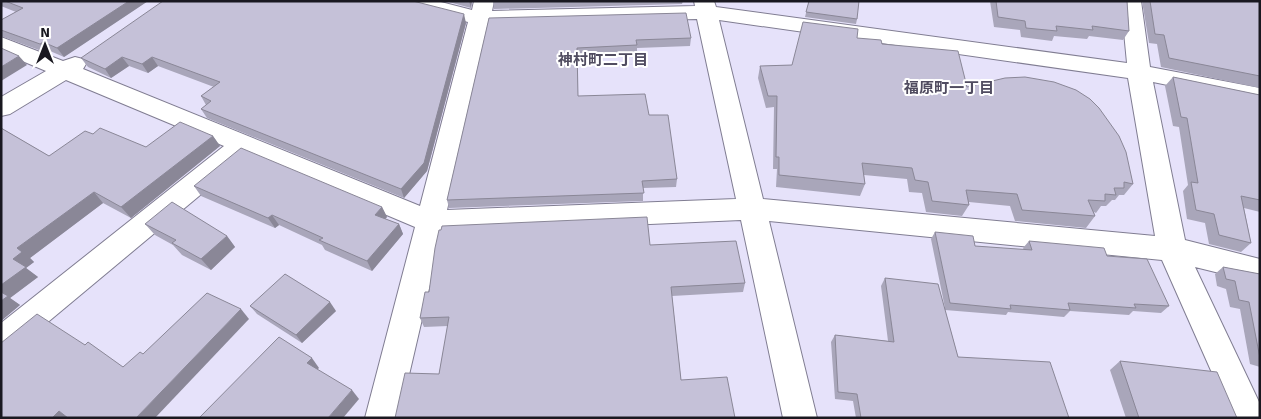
<svg xmlns="http://www.w3.org/2000/svg" width="1261" height="419" font-family="Signika,'Noto Sans JP',sans-serif">
<style>
.lines{fill:none;stroke-linecap:round;stroke-linejoin:round}
.minor-casing{stroke:#807d92;stroke-width:2}
.minor{fill:#fff;fill-rule:evenodd}
.wall{fill:#a9a6ba}
.shaded-wall{fill:#8a8797}
.building{fill:#c5c1d8;stroke:#8a8797}
.labels{text-anchor:middle;dominant-baseline:central;stroke-width:4;stroke-linejoin:round;paint-order:stroke}
.neighbourhood-label{font-size:15px;font-weight:bold;fill:#504c60;stroke:#fff}
</style>
<rect width="100%" height="100%" fill="#e6e2fa"/>
<g class="lines">
<defs>
<path id="minor" d="M 400,1 L 437,1 L 472,10 L 474,1 L 494,1 L 492,11 L 695,6 L 694,1 L 714,1 L 716,7 L 1127,63 L 1121,1 L 1141,1 L 1150,67 L 1260,88 L 1260,104 L 1153,82 L 1185,240 L 1260,259 L 1260,283 L 1195,267 L 1260,404 L 1260,418 L 1232,418 L 1162,260 L 769,221 L 817,418 L 783,418 L 741,220 L 442,233 L 399,418 L 365,418 L 415,227 L 247,156 L 12,352 L 1,356 L 1,323 L 224,146 L 66,80 L 10,114 L 1,116 L 1,97 L 46,71 L 1,52 L 1,37 L 63,61 L 75,57 L 83,59 L 86,64 L 83,69 L 420,206 L 468,22 L 403,5 ZM 697,19 L 736,199 L 447,210 L 489,24 ZM 719,20 L 1128,78 L 1155,236 L 763,199 Z"/>
</defs>
<use href="#minor" class="minor-casing"/>
<use href="#minor" class="minor"/>
</g>
<g class="wall">
<polygon points="1,1 148,1 64,57 50,51 47,53 1,36 1,20 16,12 1,6"/>
<polygon points="445,1 472,1 471,8"/>
<polygon points="493,1 683,1 682,4 494,9"/>
<polygon points="809,1 857,19 856,24 805,17"/>
<polygon points="990,1 1127,1 1129,31 1123,40 1089,36 1087,39 1054,36 1052,41 1021,37 1020,30 994,27"/>
<polygon points="1142,1 1260,1 1260,88 1161,67 1157,44 1149,43"/>
<polygon points="489,18 691,38 690,46 637,48 637,53 578,56 578,96 649,115 677,179 676,187 643,188 643,201 449,208 447,200"/>
<polygon points="466,23 427,171 404,198 207,118 201,109 206,105 201,96 214,87 158,66 148,73 129,66 111,78 88,67 81,58"/>
<polygon points="857,38 882,44 967,87 1133,184 1124,195 1119,195 1115,200 1112,200 1106,206 1101,206 1096,213 1094,212 1095,216 1086,228 1015,221 1010,206 969,202 969,205 962,216 926,212 922,193 909,192 907,179 864,175 865,184 860,196 776,187 777,169 773,169 774,107 766,108 758,78 760,66 792,65"/>
<polygon points="1173,77 1260,95 1260,212 1244,208 1251,243 1241,252 1209,244 1205,223 1187,219 1183,191 1188,185 1179,127 1173,126 1165,86"/>
<polygon points="1,128 49,156 93,134 146,147 213,136 220,146 131,218 103,203 30,258 34,262 26,268 38,277 10,298 20,305 1,321"/>
<polygon points="194,186 382,207 387,217 385,219 399,224 403,234 372,271 325,250 322,245 279,225 275,228 201,196"/>
<polygon points="145,224 227,236 235,247 211,270 182,255 173,245 155,235"/>
<polygon points="935,232 975,246 1024,250 1023,248 1029,241 1107,256 1169,306 1161,313 1133,311 1129,315 1070,311 1064,317 1008,312 1006,315 945,310 958,357 1069,418 856,418 853,401 835,399 831,342 835,335 888,341 881,286 885,278 945,308 931,239"/>
<polygon points="650,245 745,283 743,292 672,296 681,380 735,418 439,374 448,326 424,327 420,318 429,292"/>
<polygon points="1223,267 1260,274 1260,367 1250,364 1240,309 1230,307 1226,289 1217,286 1215,274"/>
<polygon points="250,306 336,311 302,343 257,314"/>
<polygon points="1120,361 1237,418 1126,418 1110,370"/>
</g>
<g class="shaded-wall">
<polygon points="129,1 148,1 64,57 57,48"/>
<polygon points="469,1 472,1 471,8"/>
<polygon points="464,14 466,23 427,171 404,198 401,189"/>
<polygon points="43,42 50,51 47,53 40,44"/>
<polygon points="19,56 27,65 1,81 1,67"/>
<polygon points="122,57 129,66 111,78 105,69"/>
<polygon points="152,57 158,66 148,73 142,64"/>
<polygon points="213,136 220,146 131,218 121,207"/>
<polygon points="94,192 103,203 30,258 34,262 26,268 38,277 10,298 20,305 1,321 1,285 17,248"/>
<polygon points="382,207 387,217 380,225 375,215"/>
<polygon points="272,215 279,225 275,228 268,218"/>
<polygon points="399,224 403,234 372,271 367,261"/>
<polygon points="227,236 235,247 211,270 201,259"/>
<polygon points="330,302 336,311 302,343 296,335"/>
<polygon points="241,309 249,319 155,418 136,418"/>
<polygon points="312,358 319,368 315,372 307,363"/>
<polygon points="352,390 359,399 343,418 328,418"/>
<polygon points="59,411 69,418 52,418"/>
</g>
<g class="building">
<polygon points="5,1 129,1 57,48 43,42 40,44 1,30 1,20 23,8"/>
<polygon points="163,1 413,1 464,14 424,163 401,189 201,109 211,101 201,96 220,82 152,57 142,64 122,57 105,69 81,58"/>
<polygon points="809,1 859,1 857,19 806,12"/>
<polygon points="996,1 1127,1 1129,31 1092,26 1093,30 1056,26 1057,31 1026,28 1025,21 998,17"/>
<polygon points="1150,1 1260,1 1260,76 1169,58 1164,35 1155,34"/>
<polygon points="686,13 691,38 636,40 637,45 577,48 578,96 645,94 649,115 668,115 677,179 642,181 644,193 447,200 489,18"/>
<polygon points="803,22 858,29 857,38 881,40 882,44 958,51 967,87 1005,78 1025,77 1054,82 1076,90 1090,99 1099,108 1119,136 1126,152 1133,184 1124,182 1124,188 1114,188 1116,195 1105,194 1105,201 1088,200 1095,216 1022,210 1017,194 966,190 969,205 932,201 928,182 915,180 912,168 862,163 865,184 779,175 779,157 776,157 777,96 768,96 760,66 792,65"/>
<polygon points="1,48 19,56 1,67"/>
<polygon points="1173,77 1260,95 1260,200 1241,196 1251,243 1219,235 1214,214 1196,210 1191,182 1198,183 1187,118 1181,117"/>
<polygon points="180,122 213,136 121,207 94,192 17,248 22,252 13,259 26,267 1,285 1,128 49,156 85,131 93,134 100,128 146,147"/>
<polygon points="241,148 382,207 375,215 399,224 367,261 319,240 323,238 272,215 268,218 194,186"/>
<polygon points="172,202 227,236 201,259 172,243 176,240 145,224"/>
<polygon points="647,217 650,245 736,241 745,283 671,287 681,380 727,377 735,418 395,418 405,373 439,374 449,317 420,318 425,292 429,292 435,248 439,230 441,230 442,226"/>
<polygon points="935,232 973,236 975,246 1032,250 1029,241 1104,248 1107,256 1147,259 1169,306 1134,304 1136,308 1068,303 1070,310 1010,305 1011,309 950,303"/>
<polygon points="1223,267 1260,274 1260,358 1249,302 1239,300 1235,281 1226,279"/>
<polygon points="285,274 330,302 296,335 250,306"/>
<polygon points="885,278 938,284 958,357 1050,362 1069,418 861,418 857,394 838,392 835,335 894,342"/>
<polygon points="1,292 8,296 1,301"/>
<polygon points="207,293 241,309 136,418 68,418 59,411 52,418 1,418 1,343 37,314 85,345 88,342 123,367 140,352 143,354"/>
<polygon points="279,337 312,358 307,363 352,390 328,418 199,418"/>
<polygon points="1120,361 1217,372 1237,418 1139,418"/>
</g>
<g class="labels">
<g class="neighbourhood-label">
<text x="603" y="60">神村町二丁目</text>
<text x="949" y="88">福原町一丁目</text>
</g>
</g>
<rect width="1261" height="419" fill="none" stroke="#191820" stroke-width="5"/>
<g transform="translate(45 45)" stroke="#ffffff" stroke-width="4" paint-order="stroke">
<path d="M0-4L9 19L0 12L-9 19Z" fill="#191820"/>
<text y="-8" font-size="14" font-weight="bold" text-anchor="middle" fill="#191820">N</text>
</g>
</svg>
